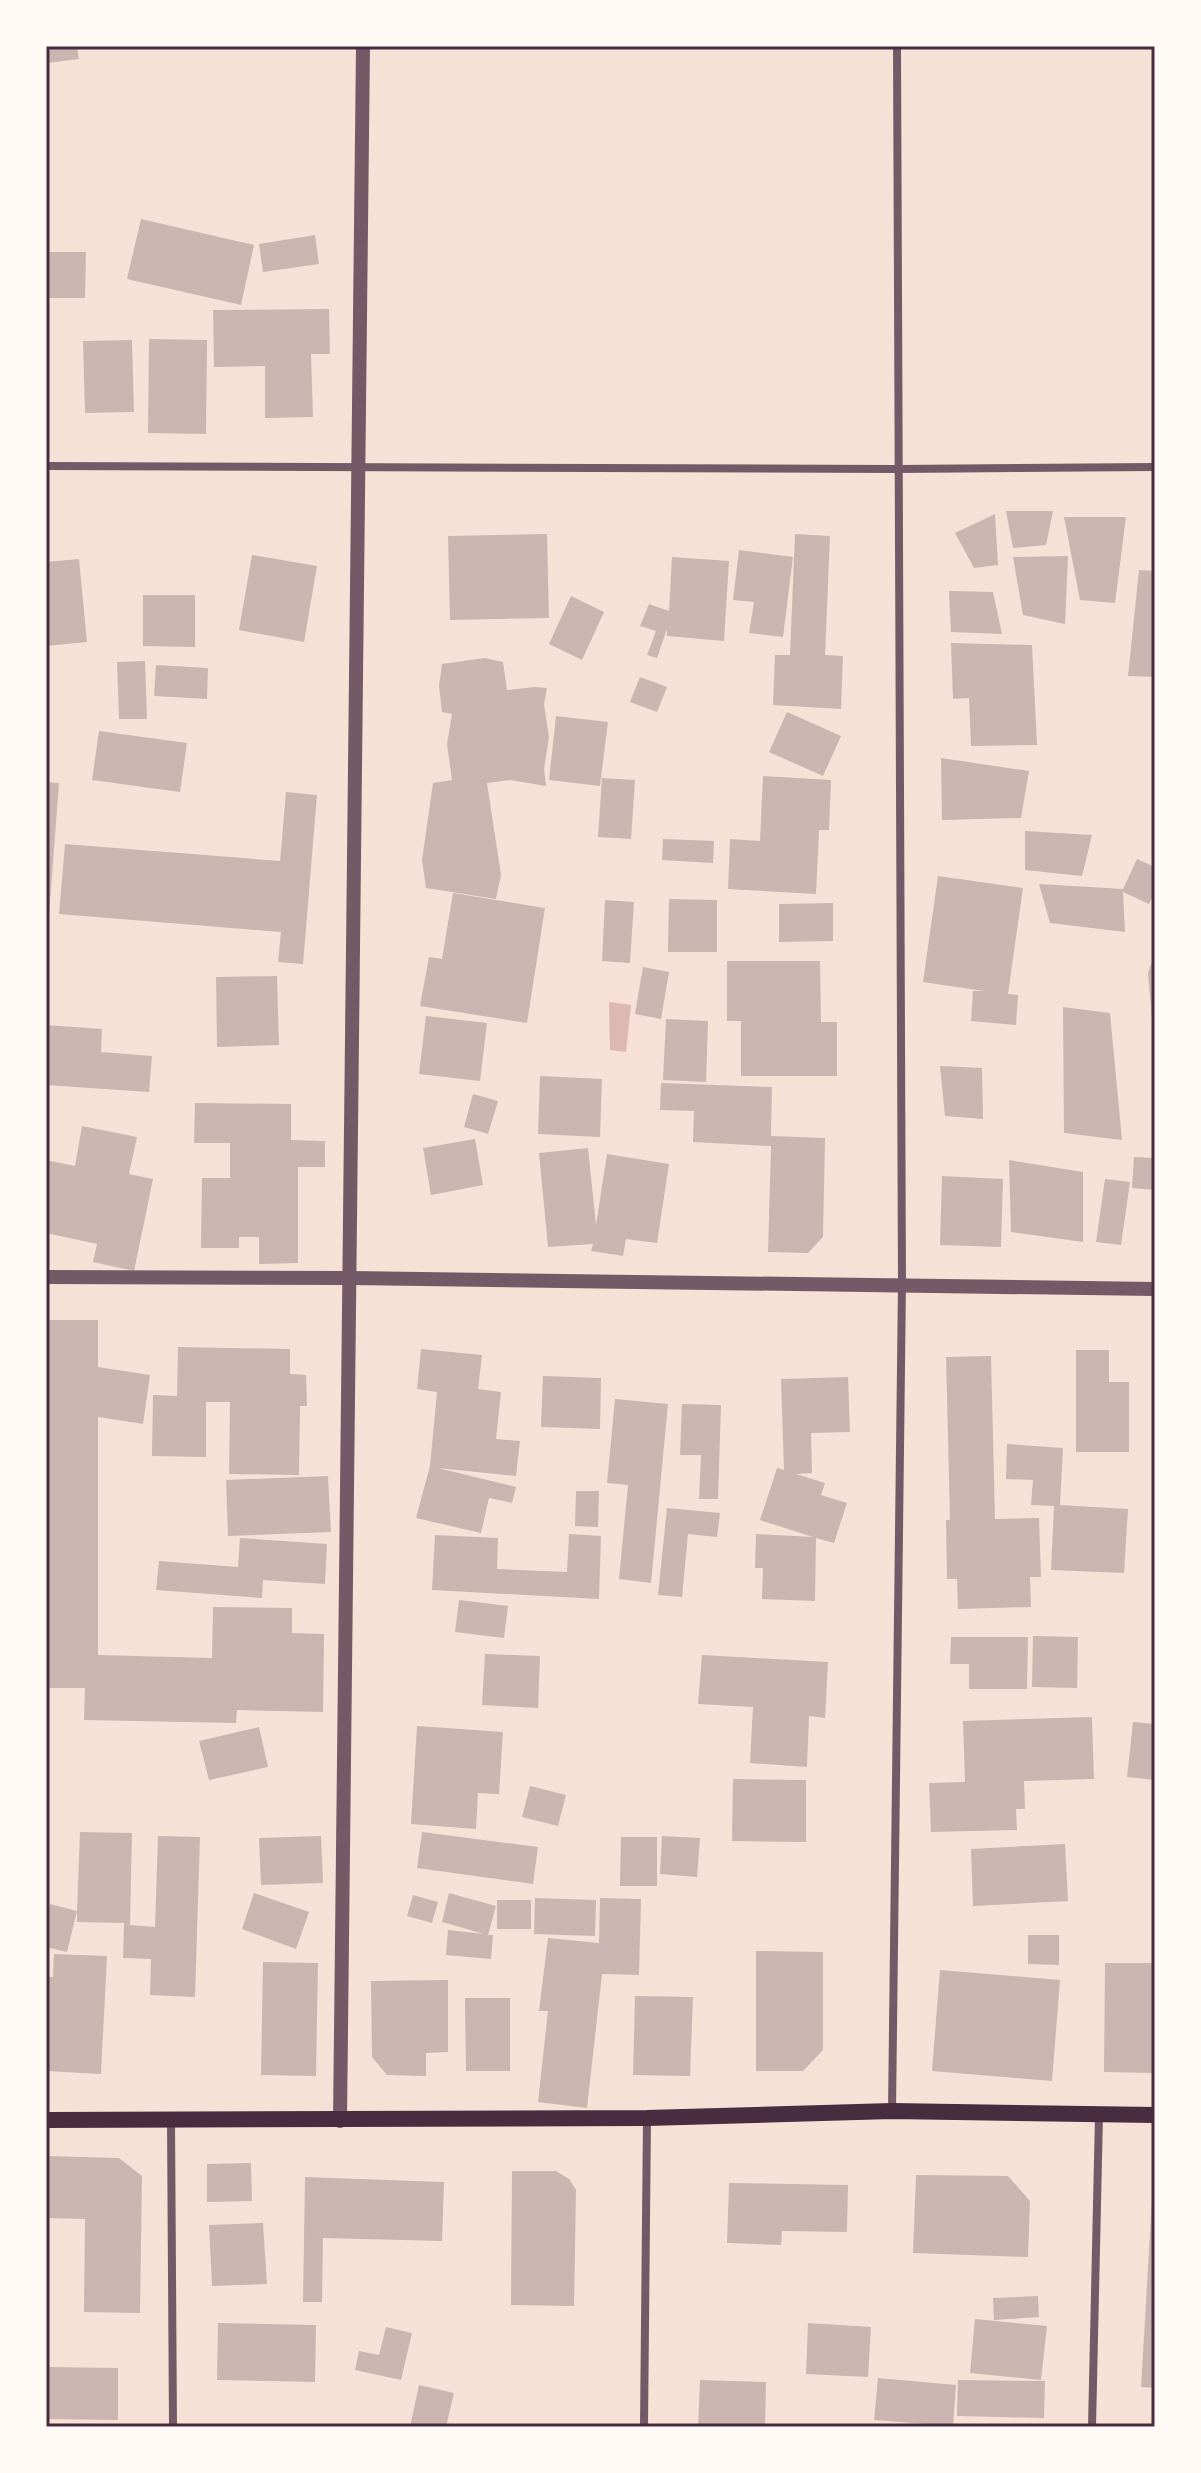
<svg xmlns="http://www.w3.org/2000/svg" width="1201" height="2473" font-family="'Noto Sans',sans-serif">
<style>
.water{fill:#dcb8b0}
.building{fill:#ccb4b1}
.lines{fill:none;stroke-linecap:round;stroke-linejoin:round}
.minor{stroke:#755966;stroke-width:8}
.tertiary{stroke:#755966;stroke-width:14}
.secondary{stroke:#4a2c40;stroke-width:16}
.neatline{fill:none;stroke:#4a2c40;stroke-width:3}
</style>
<rect width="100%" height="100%" fill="#f7e1d7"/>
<polygon class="water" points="609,1002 631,1005 626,1052 610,1050"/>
<g class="building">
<polygon points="46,46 77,46 79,59 48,63"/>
<polygon points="141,219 254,245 241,305 127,279"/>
<polygon points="315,235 319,264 263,272 259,244"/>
<polygon points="46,252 86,252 85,298 46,298"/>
<polygon points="329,309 330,354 311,354 313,417 265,418 265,366 214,367 213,310"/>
<polygon points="149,339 207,340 206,434 148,433"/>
<polygon points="132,340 134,412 85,413 83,341"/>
<polygon points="1006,511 1053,511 1046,545 1013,548"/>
<polygon points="995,514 998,565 974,568 955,533"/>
<polygon points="1064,517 1126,517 1115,603 1080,600"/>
<polygon points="547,534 549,618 450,620 448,536"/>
<polygon points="795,534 830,536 825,655 843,656 841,709 773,705 775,655 790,655"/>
<polygon points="739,550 793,557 783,637 749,633 754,602 733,600"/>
<polygon points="252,555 317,566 304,642 239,630"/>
<polygon points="1068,556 1065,624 1023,615 1013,557"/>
<polygon points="672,557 729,561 724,641 667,636 667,629 657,658 647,655 656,631 640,626 649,604 669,611"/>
<polygon points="79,559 87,642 46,646 46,562"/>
<polygon points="1139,570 1155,571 1155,677 1128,676"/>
<polygon points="949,591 993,592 1002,634 951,632"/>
<polygon points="143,595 195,595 195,647 143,646"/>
<polygon points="571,596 604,612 582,660 549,644"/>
<polygon points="951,643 1032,645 1037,745 971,746 969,698 953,699"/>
<polygon points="485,658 503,662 507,690 535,687 547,688 544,704 549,737 544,769 546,786 510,780 487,783 501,875 496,899 426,888 422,860 433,783 452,780 447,744 452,714 442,712 439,686 442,664"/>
<polygon points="145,661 147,719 119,719 117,662"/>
<polygon points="156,665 208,668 207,699 154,696"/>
<polygon points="640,677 667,687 657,712 630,702"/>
<polygon points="787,712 841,736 823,776 769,752"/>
<polygon points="556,716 608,722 600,786 549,780"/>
<polygon points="99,731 187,743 180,792 92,780"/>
<polygon points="941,758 1029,771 1021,818 942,820"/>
<polygon points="763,776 831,780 829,830 819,830 816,894 728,889 730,839 760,841"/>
<polygon points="602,778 635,780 631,839 598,837"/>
<polygon points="46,782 59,783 48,929 46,929"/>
<polygon points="286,792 317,795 303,964 278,962 281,932 59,914 65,844 280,861"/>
<polygon points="1025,831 1092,835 1082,876 1025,870"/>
<polygon points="663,839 714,841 713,863 662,860"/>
<polygon points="1137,859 1155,867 1155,891 1149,904 1123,892 1125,932 1050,923 1039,884 1123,889"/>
<polygon points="938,876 1023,888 1008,994 1018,995 1016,1025 971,1021 973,991 984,991 923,982"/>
<polygon points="453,893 545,908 527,1023 420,1006 429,957 442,959"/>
<polygon points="669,899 717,900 717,952 668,952"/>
<polygon points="605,900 634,902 630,963 602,961"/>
<polygon points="833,903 833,941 779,942 779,904"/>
<polygon points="1155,953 1155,1030 1153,1030 1148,973"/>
<polygon points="727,961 820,961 821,1022 837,1022 837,1076 741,1076 741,1021 727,1021"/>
<polygon points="643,967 669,972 661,1019 635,1014"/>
<polygon points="277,976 279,1045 217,1047 216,977"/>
<polygon points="1063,1007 1110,1013 1122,1140 1064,1133"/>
<polygon points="426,1016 487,1023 480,1081 419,1074"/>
<polygon points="666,1019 708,1021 706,1082 663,1080"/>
<polygon points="46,1025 102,1029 101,1052 152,1056 149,1092 46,1085"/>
<polygon points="940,1066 982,1068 983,1119 945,1116"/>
<polygon points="540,1076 602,1079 600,1137 538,1134"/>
<polygon points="661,1083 772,1087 771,1136 825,1138 823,1237 808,1253 768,1252 771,1146 693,1142 694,1111 660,1110"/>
<polygon points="473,1094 498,1101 488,1134 464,1127"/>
<polygon points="195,1103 291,1104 291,1140 325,1141 325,1167 298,1167 298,1263 259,1264 259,1237 239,1237 239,1248 201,1248 202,1178 230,1178 230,1143 194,1143"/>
<polygon points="82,1126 137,1137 129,1174 153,1179 134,1271 93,1262 97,1244 46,1233 46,1160 75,1166"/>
<polygon points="475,1139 483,1185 431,1195 423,1148"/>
<polygon points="588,1148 596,1225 607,1154 669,1164 657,1243 626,1239 623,1256 591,1251 593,1244 548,1247 539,1153"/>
<polygon points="1134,1157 1155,1158 1155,1190 1132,1188"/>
<polygon points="1009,1160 1083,1172 1083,1242 1011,1232"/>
<polygon points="942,1176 1003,1179 1001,1247 940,1245"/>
<polygon points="1105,1179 1130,1182 1121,1245 1096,1242"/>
<polygon points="46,1320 98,1320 98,1367 150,1375 143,1424 98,1417 98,1655 212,1658 213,1607 292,1608 292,1633 324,1634 323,1712 237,1710 236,1723 84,1720 85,1688 46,1688"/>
<polygon points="178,1347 290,1349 290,1374 306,1375 307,1406 300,1406 299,1475 229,1474 230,1402 206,1402 206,1457 152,1456 153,1395 177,1396"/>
<polygon points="421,1349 482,1355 478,1389 501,1392 496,1439 520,1441 516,1476 438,1468 516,1487 512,1503 489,1498 481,1533 416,1518 430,1466 437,1392 417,1389"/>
<polygon points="1076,1350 1109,1350 1109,1382 1129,1382 1129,1452 1076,1452"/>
<polygon points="991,1356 995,1519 1039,1518 1041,1577 1030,1577 1031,1607 958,1609 957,1579 947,1579 946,1520 950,1520 946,1357"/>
<polygon points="543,1376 601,1378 600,1429 541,1427"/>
<polygon points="848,1377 850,1432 811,1433 812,1473 796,1474 825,1483 821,1495 847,1503 834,1543 816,1538 815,1601 762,1599 763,1568 755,1568 756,1534 813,1537 760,1520 777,1468 784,1470 781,1379"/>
<polygon points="615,1399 668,1404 651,1583 619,1579 628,1485 607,1483"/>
<polygon points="682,1404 721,1405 718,1499 699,1499 701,1455 680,1455"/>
<polygon points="1007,1444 1063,1448 1060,1505 1128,1509 1124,1573 1051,1570 1054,1506 1031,1505 1033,1480 1006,1479"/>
<polygon points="328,1476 331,1532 228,1536 226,1480"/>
<polygon points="576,1491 599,1491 598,1527 575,1526"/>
<polygon points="667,1508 720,1513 717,1537 688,1534 682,1597 658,1595"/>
<polygon points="569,1534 601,1536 599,1599 432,1590 435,1535 498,1538 497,1569 567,1572"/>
<polygon points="240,1538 327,1544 325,1584 263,1580 262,1598 156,1590 159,1561 238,1567"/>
<polygon points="459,1600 508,1606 504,1638 455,1632"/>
<polygon points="1033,1636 1078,1637 1077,1688 1032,1687"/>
<polygon points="951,1637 1028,1637 1027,1689 969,1689 969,1664 950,1664"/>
<polygon points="485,1654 540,1656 538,1708 482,1705"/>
<polygon points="702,1655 828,1662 825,1718 809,1716 807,1767 750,1763 753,1707 698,1704"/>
<polygon points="1092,1717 1094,1779 1024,1781 1025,1809 1016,1809 1017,1830 931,1832 929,1783 965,1782 963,1721"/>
<polygon points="1133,1722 1155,1724 1155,1780 1127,1777"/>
<polygon points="417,1726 503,1732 499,1794 478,1793 476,1829 411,1824"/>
<polygon points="259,1727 268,1767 209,1780 199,1741"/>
<polygon points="733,1779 806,1780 806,1842 732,1841"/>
<polygon points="530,1786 566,1795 558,1826 522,1817"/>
<polygon points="80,1832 132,1833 130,1925 155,1927 158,1836 200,1837 195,1997 150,1995 151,1959 123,1958 124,1923 77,1922 77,1911 67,1952 46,1947 46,1921 50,1904 77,1911"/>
<polygon points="422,1832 538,1847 533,1884 417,1868"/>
<polygon points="321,1836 323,1883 261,1885 259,1838"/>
<polygon points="662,1836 700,1838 697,1877 660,1874"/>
<polygon points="621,1837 657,1837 657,1886 620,1886"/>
<polygon points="1065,1844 1068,1901 973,1906 971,1849"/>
<polygon points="254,1893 309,1912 296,1949 242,1929"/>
<polygon points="449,1893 496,1906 488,1935 493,1935 491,1959 446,1955 448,1930 484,1934 442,1922"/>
<polygon points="413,1895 438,1902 432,1923 407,1916"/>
<polygon points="535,1898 596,1900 595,1936 534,1934"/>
<polygon points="600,1898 641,1899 639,1975 602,1974 587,2108 538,2102 548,2011 539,2011 548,1938 599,1943"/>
<rect x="497" y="1900" width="34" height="29"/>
<polygon points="1028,1935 1059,1935 1059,1965 1028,1964"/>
<polygon points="756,1951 823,1952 823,2050 803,2071 756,2071"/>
<polygon points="54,1954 107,1956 101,2074 46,2071 46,1977 53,1977"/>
<polygon points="263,1962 318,1963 316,2076 261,2075"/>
<polygon points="1105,1963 1155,1963 1155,2073 1104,2072"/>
<polygon points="940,1970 1060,1980 1052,2081 932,2071"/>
<polygon points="448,1980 448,2052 426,2053 426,2076 387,2075 372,2057 371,1981"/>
<polygon points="635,1996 693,1997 690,2076 633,2075"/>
<polygon points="465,1998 510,1998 510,2071 466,2071"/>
<polygon points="46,2156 119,2158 142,2176 140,2313 84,2312 85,2219 46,2218"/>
<polygon points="251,2163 252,2201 207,2202 207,2164"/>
<polygon points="512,2171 556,2171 569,2179 576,2190 574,2306 511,2305"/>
<polygon points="916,2175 1008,2176 1030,2201 1028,2257 913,2253"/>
<polygon points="305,2177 444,2182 442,2241 323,2238 322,2302 303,2302"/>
<polygon points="1153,2182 1155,2182 1155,2388 1141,2387"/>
<polygon points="729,2183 848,2185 847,2232 782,2231 781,2245 727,2243"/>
<polygon points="263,2223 267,2284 212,2286 209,2225"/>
<polygon points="1038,2296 1039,2317 994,2320 993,2298"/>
<polygon points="975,2319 1047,2326 1041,2380 970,2373"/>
<polygon points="218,2323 316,2325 315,2382 217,2380"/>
<polygon points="808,2323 871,2327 868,2377 806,2374"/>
<polygon points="386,2327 412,2333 401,2380 355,2370 359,2351 379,2355"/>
<polygon points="46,2367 118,2368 118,2420 46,2419"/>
<polygon points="878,2378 956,2385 953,2426 874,2420"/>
<polygon points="700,2380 766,2382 765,2427 698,2427"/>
<polygon points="958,2380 1045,2381 1044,2418 957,2416"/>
<polygon points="419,2385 454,2393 446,2427 410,2427"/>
</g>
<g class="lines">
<g class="minor">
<polyline points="46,466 897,469 1155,467"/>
<polyline points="892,2111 902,1284 897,46"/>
<polyline points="171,2120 173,2427"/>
<polyline points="644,2427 647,2118"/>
<polyline points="1092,2427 1099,2115"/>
</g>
<g class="tertiary">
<polyline points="46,1277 351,1278 1155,1289"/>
<polyline points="340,2121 363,46"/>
</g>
<polyline class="secondary" points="46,2120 647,2118 892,2111 1155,2115"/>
</g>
<rect width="1201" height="2473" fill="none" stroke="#fffaf5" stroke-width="96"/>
<rect x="48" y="48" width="1105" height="2377" class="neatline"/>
</svg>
